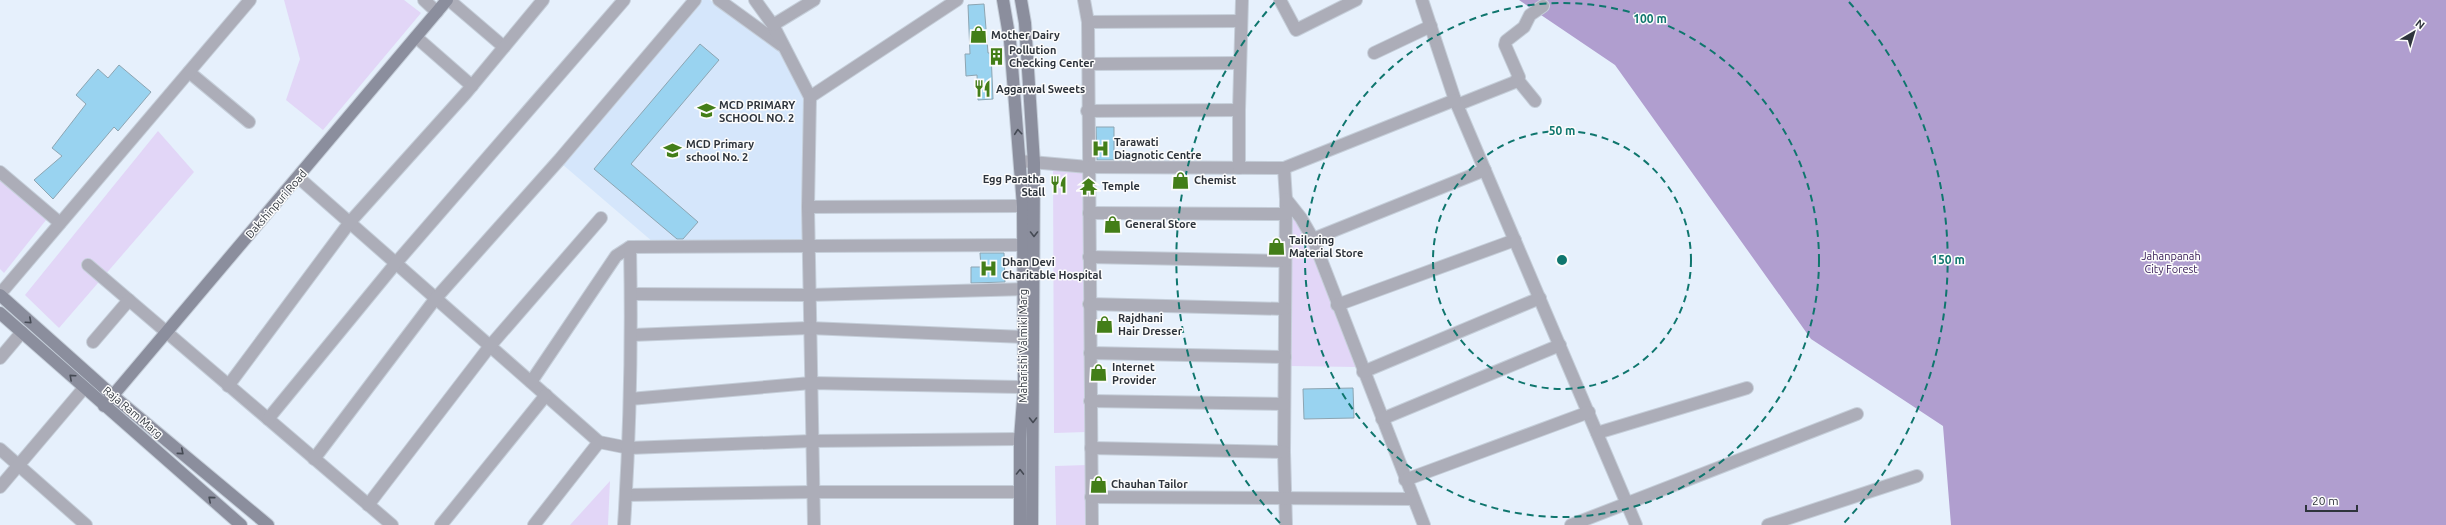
<svg xmlns="http://www.w3.org/2000/svg" width="2446" height="525" font-family="Ubuntu,sans-serif">
<style>
.built{fill:#d5e6fb}
.green{fill:#e2d6f7}
.forest{fill:#b09ecf}
.building{fill:#99d3f0;stroke:#8da5b2}
.lines{fill:none;stroke-linecap:round;stroke-linejoin:round}
.street-casing{stroke:#c5ced9;stroke-width:14}
.secondary-casing{stroke:#c5ced9;stroke-width:14}
.street{stroke:#acadb8;stroke-width:12}
.secondary{stroke:#8b8e9d;stroke-width:12}
.oneway{stroke:#454a54}
.ring{fill:none;stroke:#0f766e;stroke-width:2;stroke-dasharray:7 5}
.labels{text-anchor:middle;dominant-baseline:central;stroke-width:3;stroke-linejoin:round;paint-order:stroke}
.poi-label{font-size:11px;font-weight:bold;fill:#2e343c;stroke:#fcfcfc;text-anchor:start}
.street-label{font-size:11px;fill:#2e343c;stroke:#fcfcfc}
.park-label{font-size:11px;fill:#361a55;stroke:#fcfcfc}
.centre{fill:#0f766e;stroke:#fcfcfc;stroke-width:2}
.ring-label{font-size:12px;text-anchor:middle;font-weight:bold;fill:#0f766e;stroke:#fcfcfc;stroke-width:3;stroke-linejoin:round;paint-order:stroke}
</style>
<rect width="100%" height="100%" fill="#e6f0fc"/>
<polygon class="built" points="699,0 710,0 780,50 806,100 804,241 653,242 562,164"/>
<g class="green">
<polygon points="284,0 404,0 421,13 323,130 286,100 300,59"/>
<polygon points="158,131 194,172 59,328 25,295"/>
<polygon points="1053,167 1086,170 1087,432 1054,433"/>
<polygon points="0,174 50,215 4,273 0,269"/>
<polygon points="1290,210 1308,241 1356,367 1290,366"/>
<polygon points="1088,465 1089,525 1056,525 1055,466"/>
<polygon points="610,481 608,525 570,525"/>
</g>
<polygon class="forest" points="1519,0 2446,0 2446,525 1951,525 1943,426 1811,339 1615,65"/>
<g class="building">
<polygon points="984,4 988,53 991,53 993,99 978,100 977,75 966,76 965,54 970,54 968,5"/>
<polygon points="700,44 719,60 631,164 698,222 683,239 677,239 594,169"/>
<polygon points="119,65 151,92 118,131 114,127 53,199 34,180 62,156 52,148 86,104 76,95 98,69 108,78"/>
<polygon points="1096,127 1114,127 1114,160 1097,160"/>
<polygon points="980,253 1004,253 1005,282 971,283 971,267 981,267"/>
<polygon points="1353,388 1354,418 1304,419 1303,389"/>
</g>
<g class="lines">
<defs>
<g id="street">
<polyline points="424,0 437,12"/>
<polyline points="449,0 504,47"/>
<polyline points="719,0 781,45"/>
<polyline points="755,0 773,25 810,97 808,207 814,525"/>
<polyline points="1084,0 1088,22 1092,525"/>
<polyline points="1280,0 1296,30 1356,0"/>
<polyline points="1422,0 1455,100 1636,525"/>
<polyline points="1088,22 1240,21"/>
<polyline points="773,25 814,0"/>
<polyline points="416,37 472,86"/>
<polyline points="1374,53 1431,26"/>
<polyline points="1088,64 1240,63"/>
<polyline points="189,72 249,122"/>
<polyline points="1517,79 1535,101"/>
<polyline points="810,97 957,0"/>
<polyline points="1457,105 1515,82 1519,77 1505,45 1506,41 1524,27 1530,15 1543,6"/>
<polyline points="1087,111 1239,110"/>
<polyline points="1020,161 1088,167 1284,168 1455,100"/>
<polyline points="1239,168 1239,110 1242,0"/>
<polyline points="1284,168 1286,199 1284,452 1286,525"/>
<polyline points="0,172 60,223"/>
<polyline points="299,178 599,442 629,448 812,441 1020,439"/>
<polyline points="1286,199 1301,218 1313,239 1424,525"/>
<polyline points="808,207 1033,206"/>
<polyline points="1089,213 1286,214"/>
<polyline points="1313,239 1485,170"/>
<polyline points="1089,257 1285,261"/>
<polyline points="88,265 392,525"/>
<polyline points="0,294 250,0"/>
<polyline points="631,294 809,295 1023,289"/>
<polyline points="1089,304 1285,309"/>
<polyline points="1337,305 1515,240"/>
<polyline points="632,335 809,328 1023,337"/>
<polyline points="93,342 129,300"/>
<polyline points="1090,353 1285,357"/>
<polyline points="0,358 22,332"/>
<polyline points="1363,372 1540,298"/>
<polyline points="531,382 616,256 630,247"/>
<polyline points="228,386 350,222 466,93 543,0"/>
<polyline points="630,399 811,383 1024,387"/>
<polyline points="1090,401 1284,404"/>
<polyline points="268,419 396,263 624,0"/>
<polyline points="1382,419 1560,345"/>
<polyline points="1597,433 1747,388"/>
<polyline points="1091,448 1284,452"/>
<polyline points="0,449 86,525"/>
<polyline points="314,459 436,298 560,159 695,0"/>
<polyline points="1405,480 1589,412"/>
<polyline points="0,487 84,388"/>
<polyline points="626,495 813,492 1020,492"/>
<polyline points="1091,497 1413,499"/>
<polyline points="368,505 490,346 601,218"/>
<polyline points="441,525 546,395"/>
<polyline points="534,525 599,442"/>
<path d="M 624,525 C 630,432 632,340 630,247 L 1023,245"/>
<polyline points="1571,525 1857,414"/>
<polyline points="1768,525 1917,476"/>
</g>
<g id="secondary">
<polyline points="1003,0 1010,41 1023,206 1024,387 1020,439 1020,525"/>
<polyline points="1021,0 1025,23 1034,163 1032,525"/>
<polyline points="0,295 112,395 268,525"/>
<polyline points="0,313 241,525"/>
<polyline points="104,406 447,0"/>
</g>
</defs>
<use href="#street" class="street-casing"/>
<use href="#secondary" class="secondary-casing"/>
<use href="#street" class="street"/>
<use href="#secondary" class="secondary"/>
</g>
<defs><path id="oneway-chevron" d="M-2-3.5L2.5 0L-2 3.5" fill="none" stroke-width="1.6" stroke-linecap="round" stroke-linejoin="round"/></defs>
<g class="oneway">
<use href="#oneway-chevron" transform="translate(1018 132) rotate(-95)"/>
<use href="#oneway-chevron" transform="translate(1034 234) rotate(90)"/>
<use href="#oneway-chevron" transform="translate(29 321) rotate(42)"/>
<use href="#oneway-chevron" transform="translate(72 377) rotate(-138)"/>
<use href="#oneway-chevron" transform="translate(1033 420) rotate(90)"/>
<use href="#oneway-chevron" transform="translate(181 452) rotate(40)"/>
<use href="#oneway-chevron" transform="translate(1020 472) rotate(-89)"/>
<use href="#oneway-chevron" transform="translate(211 499) rotate(-139)"/>
</g>
<g class="ring">
<circle cx="1562" cy="260" r="129"/>
<circle cx="1562" cy="260" r="257"/>
<path d="M1280 523A386 386 0 0 1 1275 2M1849 2A386 386 0 0 1 1844 523"/>
</g>
<defs>
<symbol id="shop-bare" viewBox="-9 -9 18 18"><path d="M-5-2.5h2.3a2.7 3.5 0 0 1 5.4 0H5L5.5 6h-11ZM-1.5-2.5h3a1.5 2.3 0 0 0-3 0Z" fill="#437e18" stroke="#fcfcfc" stroke-width="2.5" paint-order="stroke"/></symbol>
<symbol id="building-bare" viewBox="-9 -9 18 18"><path d="M-4-6H4V6H1V3H-1V6H-4ZM-2.5-4.3h1.7v1.8h-1.7ZM.8-4.3h1.7v1.8H.8ZM-2.5-1h1.7V.8h-1.7ZM.8-1h1.7V.8H.8Z" fill="#437e18" stroke="#fcfcfc" stroke-width="2.5" paint-order="stroke"/></symbol>
<symbol id="restaurant-bare" viewBox="-9 -9 18 18"><path d="M-5-6h1v4h1v-4h1v4h1v-4h1v5L-1.5 .5V6h-2V.5L-5-1ZM5-6V6H3V1.5H1.5Q1.5-4 5-6Z" fill="#437e18" stroke="#fcfcfc" stroke-width="2.5" paint-order="stroke"/></symbol>
<symbol id="school-bare" viewBox="-9 -9 18 18"><path d="M0-5L7-2L0 1L-7-2ZM-4 1L0 2.5L4 1V4Q0 6-4 4Z" fill="#437e18" stroke="#fcfcfc" stroke-width="2.5" paint-order="stroke"/></symbol>
<symbol id="hospital-bare" viewBox="-9 -9 18 18"><path d="M-5-5h3v3.5h4V-5h3V5h-3V1.5h-4V5h-3Z" fill="#437e18" stroke="#fcfcfc" stroke-width="2.5" paint-order="stroke"/></symbol>
<symbol id="temple-bare" viewBox="-9 -9 18 18"><path d="M0-6L5-2H3V0L6.5 2.5H4V6H1.5V3h-3V6H-4V2.5H-6.5L-3 0V-2H-5Z" fill="#437e18" stroke="#fcfcfc" stroke-width="2.5" paint-order="stroke"/></symbol>
</defs>
<g fill-rule="evenodd">
<use href="#shop-bare" x="966" y="22" width="25" height="25"/>
<use href="#building-bare" x="984" y="44" width="25" height="25"/>
<use href="#restaurant-bare" x="970" y="76" width="25" height="25"/>
<use href="#school-bare" x="694" y="98" width="25" height="25"/>
<use href="#hospital-bare" x="1088" y="136" width="25" height="25"/>
<use href="#school-bare" x="660" y="138" width="25" height="25"/>
<use href="#shop-bare" x="1168" y="168" width="25" height="25"/>
<use href="#restaurant-bare" x="1046" y="172" width="25" height="25"/>
<use href="#temple-bare" x="1076" y="174" width="25" height="25"/>
<use href="#shop-bare" x="1100" y="212" width="25" height="25"/>
<use href="#shop-bare" x="1264" y="234" width="25" height="25"/>
<use href="#hospital-bare" x="976" y="256" width="25" height="25"/>
<use href="#shop-bare" x="1092" y="312" width="25" height="25"/>
<use href="#shop-bare" x="1086" y="360" width="25" height="25"/>
<use href="#shop-bare" x="1086" y="472" width="25" height="25"/>
</g>
<g class="labels">
<g class="poi-label">
<text x="991" y="35">Mother Dairy</text>
<text x="1009" y="50">Pollution<tspan x="1009" dy="13">Checking Center</tspan></text>
<text x="996" y="89">Aggarwal Sweets</text>
<text x="719" y="105">MCD PRIMARY<tspan x="719" dy="13">SCHOOL NO. 2</tspan></text>
<text x="1114" y="142">Tarawati<tspan x="1114" dy="13">Diagnotic Centre</tspan></text>
<text x="686" y="144">MCD Primary<tspan x="686" dy="13">school No. 2</tspan></text>
<text x="1045" y="179" text-anchor="end">Egg Paratha<tspan x="1045" dy="13">Stall</tspan></text>
<text x="1194" y="180">Chemist</text>
<text x="1102" y="186">Temple</text>
<text x="1125" y="224">General Store</text>
<text x="1289" y="240">Tailoring<tspan x="1289" dy="13">Material Store</tspan></text>
<text x="1002" y="262">Dhan Devi<tspan x="1002" dy="13">Charitable Hospital</tspan></text>
<text x="1118" y="318">Rajdhani<tspan x="1118" dy="13">Hair Dresser</tspan></text>
<text x="1112" y="367">Internet<tspan x="1112" dy="13">Provider</tspan></text>
<text x="1111" y="484">Chauhan Tailor</text>
</g>
<g class="street-label">
<text transform="translate(276 204) rotate(-49)">Dakshinpuri Road</text>
<text transform="translate(1023 346) rotate(-90)">Maharishi Valmiki Marg</text>
<text transform="translate(133 412) rotate(40)">Raja Ram Marg</text>
</g>
<g class="park-label">
<text x="2171" y="256">Jahanpanah<tspan x="2171" dy="13">City Forest</tspan></text>
</g>
</g>
<circle cx="1562" cy="260" r="6" class="centre"/>
<g class="ring-label">
<text x="1650" y="23">100 m</text>
<text x="1562" y="135">50 m</text>
<text x="1948" y="264">150 m</text>
</g>
<g transform="translate(2414 32) rotate(38)" stroke="#fcfcfc" stroke-width="3" paint-order="stroke">
<path d="M0-3L7 15L0 10L-7 15Z" fill="#2e343c"/>
<text y="-6" font-size="11" font-weight="bold" text-anchor="middle" fill="#2e343c">N</text>
</g>
<path d="M2306 505v6h51v-6" fill="none" stroke="#2e343c" stroke-width="2"/>
<text x="2312" y="505" font-size="12" fill="#2e343c" stroke="#fcfcfc" stroke-width="3" paint-order="stroke">20 m</text>
</svg>
